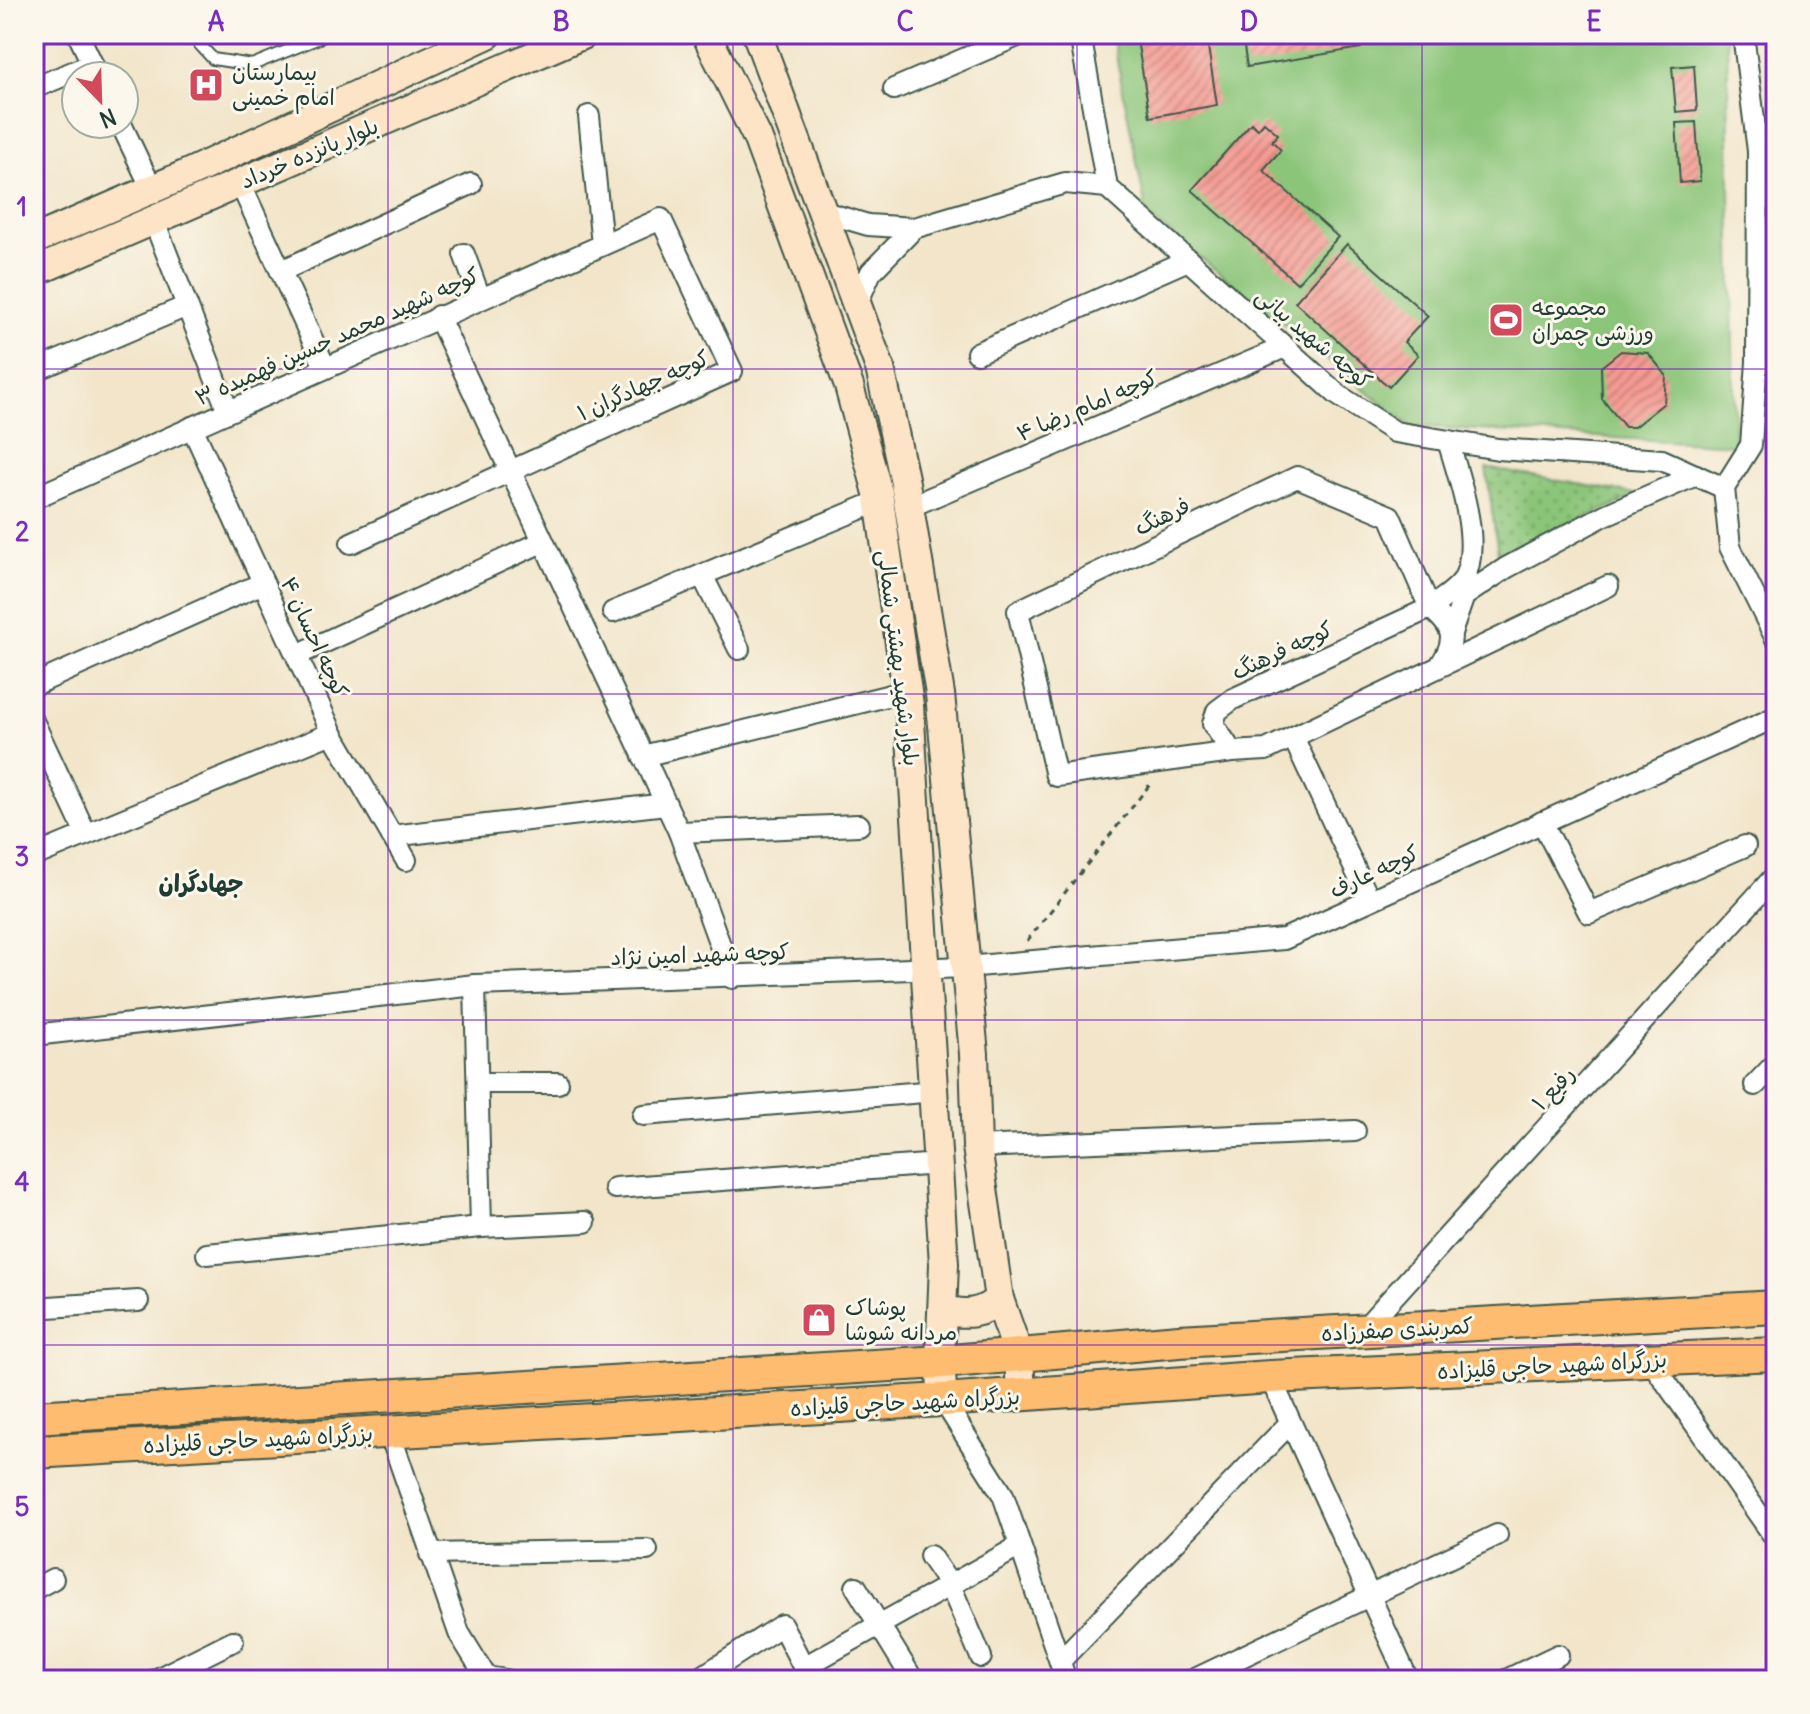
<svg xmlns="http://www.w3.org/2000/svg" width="1810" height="1714" font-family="Delius,'Playpen Sans Arabic',sans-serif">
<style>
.grass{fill:url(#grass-dots);stroke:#558156;stroke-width:2}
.pitch{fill:#8bc579;stroke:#558156;stroke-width:2}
.building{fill:url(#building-hatch)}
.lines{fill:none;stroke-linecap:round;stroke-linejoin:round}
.service-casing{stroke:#3f564a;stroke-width:14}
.minor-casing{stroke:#3f564a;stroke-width:24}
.secondary-casing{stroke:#3f564a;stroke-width:32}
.trunk-casing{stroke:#3f564a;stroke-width:36}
.path{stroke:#3f564a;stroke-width:3;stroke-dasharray:6 6;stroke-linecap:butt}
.service{stroke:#fff;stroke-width:10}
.minor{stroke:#fff;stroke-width:20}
.secondary{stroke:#fee4c6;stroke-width:28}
.trunk{stroke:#fdbc70;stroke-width:32}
.grid{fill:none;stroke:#7b2cbf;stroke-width:2;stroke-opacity:0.55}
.labels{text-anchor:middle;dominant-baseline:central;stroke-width:6;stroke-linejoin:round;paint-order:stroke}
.poi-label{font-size:22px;fill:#1f3d34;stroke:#fbf7ec;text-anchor:start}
.street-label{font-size:22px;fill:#1f3d34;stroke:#fbf7ec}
.neighbourhood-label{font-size:24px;font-weight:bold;fill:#1f3d34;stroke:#fbf7ec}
.neatline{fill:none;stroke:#7b2cbf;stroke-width:3}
.grid-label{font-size:26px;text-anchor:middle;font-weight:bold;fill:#7b2cbf}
</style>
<defs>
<pattern id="grass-dots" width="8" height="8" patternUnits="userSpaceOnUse" patternTransform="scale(2)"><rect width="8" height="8" fill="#8bc579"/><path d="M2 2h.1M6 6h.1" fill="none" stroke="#71a164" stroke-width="1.8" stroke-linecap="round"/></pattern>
<pattern id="building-hatch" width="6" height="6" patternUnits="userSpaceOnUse" patternTransform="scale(2)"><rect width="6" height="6" fill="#f49a92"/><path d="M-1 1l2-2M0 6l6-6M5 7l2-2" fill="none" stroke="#c57f78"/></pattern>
</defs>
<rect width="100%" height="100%" fill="#fbf7ec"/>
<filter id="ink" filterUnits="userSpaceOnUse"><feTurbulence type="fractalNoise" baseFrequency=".0125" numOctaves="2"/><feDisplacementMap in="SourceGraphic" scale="16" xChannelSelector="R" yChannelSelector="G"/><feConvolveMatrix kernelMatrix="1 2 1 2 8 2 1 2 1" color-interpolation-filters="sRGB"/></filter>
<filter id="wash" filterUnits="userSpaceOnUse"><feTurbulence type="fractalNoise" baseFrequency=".006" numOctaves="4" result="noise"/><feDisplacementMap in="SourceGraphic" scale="32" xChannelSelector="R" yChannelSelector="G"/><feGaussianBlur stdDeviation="1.8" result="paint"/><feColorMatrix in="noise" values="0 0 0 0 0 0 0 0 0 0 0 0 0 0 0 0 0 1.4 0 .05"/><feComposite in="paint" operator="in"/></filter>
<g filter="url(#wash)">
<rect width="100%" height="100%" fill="#f2e5ca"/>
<polygon class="grass" points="1486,468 1640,495 1498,553"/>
<polygon class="pitch" points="1112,34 1727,34 1735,445 1410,426 1147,215"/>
<g id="blocks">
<g class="building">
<polygon points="1136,34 1206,34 1217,105 1150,117"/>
<polygon points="1242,34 1359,34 1361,48 1247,67"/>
<polygon points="1694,65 1697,110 1676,112 1672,67"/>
<polygon points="1264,122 1278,134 1272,141 1281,150 1263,170 1338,237 1297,283 1192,190 1251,123 1258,129"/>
<polygon points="1696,122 1700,181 1680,183 1676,123"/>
<polygon points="1347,244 1428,316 1404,342 1418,355 1389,387 1295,302"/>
<polygon points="1621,351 1648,353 1666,375 1664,403 1634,427 1625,427 1602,399 1601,367"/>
</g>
</g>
</g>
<g filter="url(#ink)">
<use href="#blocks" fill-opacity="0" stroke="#3f564a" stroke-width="2"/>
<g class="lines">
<defs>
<polyline id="service" points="190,34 213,59 252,65 329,34"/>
<g id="minor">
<polyline points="78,34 98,76"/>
<polyline points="1080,34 1107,187 1338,395 1395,432 1498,449 1662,460 1724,488"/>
<polyline points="1743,34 1758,151 1757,362 1776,354"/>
<polyline points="34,88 92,64"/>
<polyline points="894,89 1022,34"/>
<polyline points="589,116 602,245"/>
<polyline points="121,124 152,189"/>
<polyline points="240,183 325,367"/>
<polyline points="824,212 868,225 914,228 1065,183 1107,187"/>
<polyline points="154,221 228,411"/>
<polyline points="464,254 480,298"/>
<polyline points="281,271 471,184"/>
<polyline points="856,306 871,272 914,228"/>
<polyline points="438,316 679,832 732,978"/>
<polyline points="977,353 1188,260"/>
<polyline points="1757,362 1751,445 1724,488 1730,547 1776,639"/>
<polyline points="34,371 187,306"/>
<polyline points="192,427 332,733 406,860"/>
<polyline points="34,498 661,219 732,371 351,543"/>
<polyline points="909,507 1285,347"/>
<polyline points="702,575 739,649"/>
<polyline points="613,612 879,501"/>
<polyline points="1451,633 1464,596 1506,568 1605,515 1696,475"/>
<polyline points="297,655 542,542"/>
<path d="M 1441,664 C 1457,639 1454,627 1430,608 L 1233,699 L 1217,711 L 1213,724 L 1232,752 L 1266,750 L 1608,586"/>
<polyline points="34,685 263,583"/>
<polyline points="34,723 86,834"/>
<polyline points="1293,737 1369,899"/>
<path d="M 1232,752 L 1056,776 L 1018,611 L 1297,477 L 1390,516 L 1430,608 C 1440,600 1456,591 1463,580 C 1483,546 1459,477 1448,441"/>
<polyline points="643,756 907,691"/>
<polyline points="1542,822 1589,913 1745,846"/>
<polyline points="679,832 859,825"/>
<polyline points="392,836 666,804"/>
<polyline points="34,856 332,733"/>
<polyline points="475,985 481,1227"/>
<polyline points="34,1035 475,985 966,967 1284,939 1776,717"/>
<polyline points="478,1083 558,1083"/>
<polyline points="1755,1085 1776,1063"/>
<polyline points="643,1115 936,1091"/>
<polyline points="977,1147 1355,1131"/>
<polyline points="615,1188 939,1164"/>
<polyline points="207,1254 481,1227 585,1222"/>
<polyline points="34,1308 138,1301"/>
<polyline points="1362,1331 1776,875"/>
<polyline points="1651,1361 1776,1539"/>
<polyline points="1270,1377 1408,1680"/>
<polyline points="943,1400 1003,1495 1066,1680"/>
<polyline points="389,1431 459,1633 486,1677 506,1680"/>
<polyline points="430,1554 647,1550"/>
<polyline points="930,1556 950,1585 981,1657"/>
<polyline points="856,1587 913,1680"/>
<polyline points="34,1589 53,1579"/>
<polyline points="1060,1661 1289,1424"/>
<polyline points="804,1667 1020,1546"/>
<polyline points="155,1680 233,1641"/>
<polyline points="697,1680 782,1625 810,1680"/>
<polyline points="1193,1680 1497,1535"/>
<polyline points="1506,1680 1558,1655"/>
</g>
<g id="secondary">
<polyline points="706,34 757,137 770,172 849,386 878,493 909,705 944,1264 940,1362 943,1400"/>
<polyline points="757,34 880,368 905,483 940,694 974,1054 977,1147 999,1299 1019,1356 1021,1394"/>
<polyline points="34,240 187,174 488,34"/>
<polyline points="34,272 584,34"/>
<path d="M 943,1310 C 966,1315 981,1315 999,1299"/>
</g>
<g id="trunk">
<polyline points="34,1417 940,1362 1179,1341 1776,1307"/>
<polyline points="34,1452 943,1400 1270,1377 1776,1354"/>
</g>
</defs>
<use href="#service" class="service-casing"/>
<use href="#minor" class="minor-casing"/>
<use href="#secondary" class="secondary-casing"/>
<use href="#trunk" class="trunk-casing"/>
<polyline class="path" points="1027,941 1151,783"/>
<use href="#service" class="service"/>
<use href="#minor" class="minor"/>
<use href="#secondary" class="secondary"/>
<use href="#trunk" class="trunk"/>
</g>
</g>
<path class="grid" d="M 388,34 L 388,1680M 733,34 L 733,1680M 1077,34 L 1077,1680M 1422,34 L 1422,1680M 34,369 L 1776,369M 34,694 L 1776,694M 34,1020 L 1776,1020M 34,1345 L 1776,1345"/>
<defs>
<symbol id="hospital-square" viewBox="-11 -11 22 22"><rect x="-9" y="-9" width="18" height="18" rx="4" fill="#d1495b" stroke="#fbf7ec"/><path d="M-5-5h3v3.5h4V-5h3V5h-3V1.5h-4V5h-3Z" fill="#fff"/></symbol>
<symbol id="stadium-square" viewBox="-11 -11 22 22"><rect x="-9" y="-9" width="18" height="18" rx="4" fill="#d1495b" stroke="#fbf7ec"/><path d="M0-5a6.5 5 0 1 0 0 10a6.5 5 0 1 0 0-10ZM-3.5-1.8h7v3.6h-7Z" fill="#fff"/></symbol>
<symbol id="shop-square" viewBox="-11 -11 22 22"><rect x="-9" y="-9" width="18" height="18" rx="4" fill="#d1495b" stroke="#fbf7ec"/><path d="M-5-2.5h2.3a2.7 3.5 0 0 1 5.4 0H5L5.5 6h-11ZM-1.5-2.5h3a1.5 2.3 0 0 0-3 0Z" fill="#fff"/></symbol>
</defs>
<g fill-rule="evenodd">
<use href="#hospital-square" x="186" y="65" width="40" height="40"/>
<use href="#stadium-square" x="1486" y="300" width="40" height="40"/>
<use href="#shop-square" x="799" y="1300" width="40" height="40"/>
</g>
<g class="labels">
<g class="poi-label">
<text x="232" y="72">بیمارستان<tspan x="232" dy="25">امام خمینی</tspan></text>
<text x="1532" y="307">مجموعه<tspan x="1532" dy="25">ورزشی چمران</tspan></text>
<text x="845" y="1307">پوشاک<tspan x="845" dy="25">مردانه شوشا</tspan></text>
</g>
<g class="street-label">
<text transform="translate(309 153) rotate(-23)">بلوار پانزده خرداد</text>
<text transform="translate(337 336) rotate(-24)">کوچه شهید محمد حسین فهمیده ۳</text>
<text transform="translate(1314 338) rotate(40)">کوچه شهید بیانی</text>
<text transform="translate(643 385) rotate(-24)">کوچه جهادگران ۱</text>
<text transform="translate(1087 405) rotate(-23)">کوچه امام رضا ۴</text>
<text transform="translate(1162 516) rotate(-26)">فرهنگ</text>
<text transform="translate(315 637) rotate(65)">کوچه احسان ۴</text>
<text transform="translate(1282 650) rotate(-25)">کوچه فرهنگ</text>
<text transform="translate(899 658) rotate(83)">بلوار شهید بهشتی شمالی</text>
<text transform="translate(1374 871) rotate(-25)">کوچه عارف</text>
<text transform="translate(700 954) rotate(-2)">کوچه شهید امین نژاد</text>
<text transform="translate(1553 1088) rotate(-47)">رفیع ۱</text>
<text transform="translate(1397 1329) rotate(-3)">کمربندی صفرزاده</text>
<text transform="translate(1552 1365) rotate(-3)">بزرگراه شهید حاجی قلیزاده</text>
<text transform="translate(905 1402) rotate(-3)">بزرگراه شهید حاجی قلیزاده</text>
<text transform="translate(258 1439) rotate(-3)">بزرگراه شهید حاجی قلیزاده</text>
</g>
<g class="neighbourhood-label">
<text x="201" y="883">جهادگران</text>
</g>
</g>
<rect width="1810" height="1714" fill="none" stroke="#fbf7ec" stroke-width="88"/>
<g transform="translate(100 100) rotate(157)"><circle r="38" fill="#fbf7ec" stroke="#a3ada2" stroke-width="2"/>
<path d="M0-6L14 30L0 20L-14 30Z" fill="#d1495b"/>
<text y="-12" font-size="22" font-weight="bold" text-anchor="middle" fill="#1f3d34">N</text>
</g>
<rect x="44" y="44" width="1722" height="1626" class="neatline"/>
<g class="grid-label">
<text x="216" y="31">A</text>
<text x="561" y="31">B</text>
<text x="905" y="31">C</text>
<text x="1249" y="31">D</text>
<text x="1594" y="31">E</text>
<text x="22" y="216">1</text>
<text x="22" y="541">2</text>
<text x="22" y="866">3</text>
<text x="22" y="1191">4</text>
<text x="22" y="1516">5</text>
</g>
</svg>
